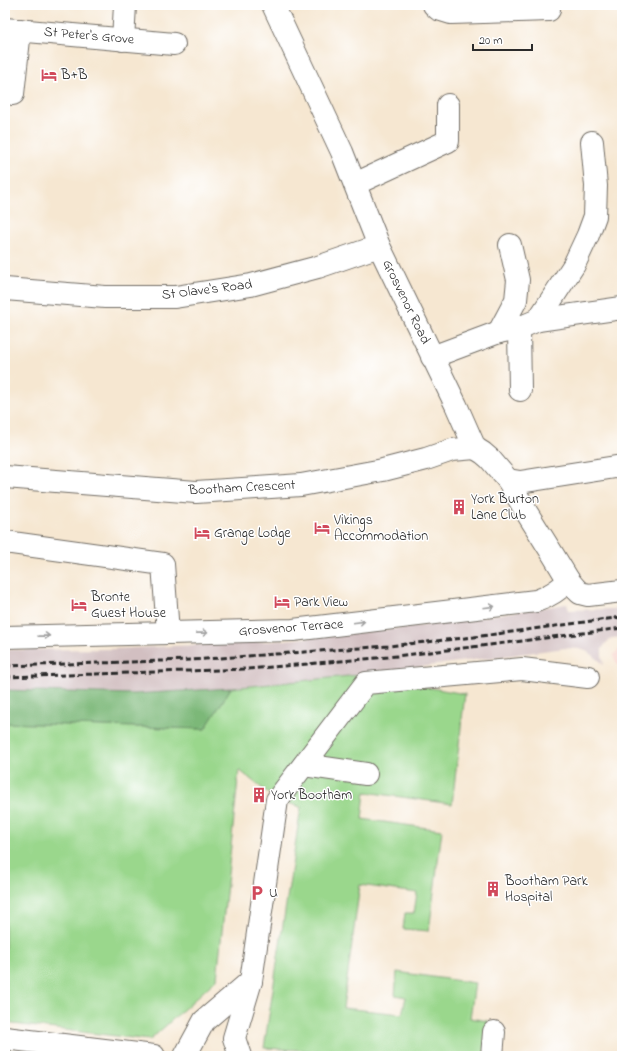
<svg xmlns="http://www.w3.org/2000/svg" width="627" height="1061" font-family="'Indie Flower',sans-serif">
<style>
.built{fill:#f7d1c9}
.industrial{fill:#d2bfc1}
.green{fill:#9ad78c;stroke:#62815c}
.forest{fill:#7bb878;stroke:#537252}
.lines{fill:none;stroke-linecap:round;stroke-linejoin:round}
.minor-casing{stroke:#726d65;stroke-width:24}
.minor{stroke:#fff;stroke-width:22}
.rail{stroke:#2b2b2b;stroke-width:3;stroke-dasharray:6 3;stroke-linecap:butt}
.oneway{stroke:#a0a0a0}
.labels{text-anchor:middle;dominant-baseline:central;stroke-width:3;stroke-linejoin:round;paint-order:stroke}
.street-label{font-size:14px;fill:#2b2b2b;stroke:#fff}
.poi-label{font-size:14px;fill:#2b2b2b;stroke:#fff;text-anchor:start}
</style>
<rect width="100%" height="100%" fill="#fff"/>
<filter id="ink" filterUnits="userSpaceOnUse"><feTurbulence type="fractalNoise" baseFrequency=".025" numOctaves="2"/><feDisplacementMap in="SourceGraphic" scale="8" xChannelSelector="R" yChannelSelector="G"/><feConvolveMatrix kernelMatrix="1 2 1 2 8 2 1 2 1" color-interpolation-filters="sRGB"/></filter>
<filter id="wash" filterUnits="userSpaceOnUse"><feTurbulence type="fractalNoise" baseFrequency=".012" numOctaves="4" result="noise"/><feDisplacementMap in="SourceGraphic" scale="16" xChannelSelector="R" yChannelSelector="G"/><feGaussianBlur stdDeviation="0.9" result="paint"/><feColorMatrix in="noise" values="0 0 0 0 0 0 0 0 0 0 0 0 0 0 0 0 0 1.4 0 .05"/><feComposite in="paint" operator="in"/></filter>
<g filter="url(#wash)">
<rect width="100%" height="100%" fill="#f6e7d1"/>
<polygon class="built" points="622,646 622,673 613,656"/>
<polygon class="industrial" points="567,604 569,610 613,609 622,608 622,637 612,638 606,643 602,649 602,655 604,665 599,660 586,651 579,649 565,648 359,675 231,688 133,694 5,690 5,650 114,649 275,641 421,626"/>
<polygon class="green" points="359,675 465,694 452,804 365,792 362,819 442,830 429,931 403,929 405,913 414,913 417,893 360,885 343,1008 402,1014 406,997 395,995 397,972 475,983 470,1018 488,1021 485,1056 403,1056 264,1048 301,807 277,800 239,770 217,979 150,1040 5,1023 5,723 205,729 231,688"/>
<g class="forest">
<polygon points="231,688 205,729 5,723 5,690 133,694"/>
<polygon points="5,1049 65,1056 5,1056"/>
</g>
</g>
<g filter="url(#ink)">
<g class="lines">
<defs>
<g id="minor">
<polyline points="273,5 342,152 379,246 456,405 475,448 483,453 490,459 508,480 527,513 552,553 569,581 575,588 580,593 588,595 622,591"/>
<polyline points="434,5 438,9 451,13 549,10"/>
<polyline points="5,29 174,44"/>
<polyline points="123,40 125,5"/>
<polyline points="13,94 20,30"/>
<polyline points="355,184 448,141 448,105"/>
<polyline points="5,289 105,297 175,297 251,285 318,267 379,246"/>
<polyline points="538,320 574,265 588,235 595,216 596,186 592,142"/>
<polyline points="519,328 520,390"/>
<polyline points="499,332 516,300 518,280 510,245"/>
<polyline points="432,357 499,332 519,328 538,320 622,308"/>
<polyline points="5,477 196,492 301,485 383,470 426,459 452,450 475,448"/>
<polyline points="508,480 520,482 622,466"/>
<polyline points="5,542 163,564 168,633"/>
<path d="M 5,637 L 293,630 L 536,601 C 549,597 559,589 569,581"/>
<polyline points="304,765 366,774"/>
<polyline points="5,1038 154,1056"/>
<polyline points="185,1056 204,1021 251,981"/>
<polyline points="240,1056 234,1038 251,981 277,800 366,683 522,669 588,677"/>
<polyline points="492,1056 494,1032"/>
</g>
</defs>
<use href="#minor" class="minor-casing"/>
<use href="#minor" class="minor"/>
<g class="rail">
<polyline points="5,666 192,660 388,646 474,637 622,617"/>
<polyline points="5,677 248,669 388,657 514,642 622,628"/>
</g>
</g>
<defs><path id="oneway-shaft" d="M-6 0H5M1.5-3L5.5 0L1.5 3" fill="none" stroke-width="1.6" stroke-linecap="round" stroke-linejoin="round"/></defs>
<g class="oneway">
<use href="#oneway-shaft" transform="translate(489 607) rotate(-7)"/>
<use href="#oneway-shaft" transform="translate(359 622) rotate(-7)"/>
<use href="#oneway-shaft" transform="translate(202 633) rotate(-1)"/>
<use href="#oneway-shaft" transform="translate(44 636) rotate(-1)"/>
</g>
</g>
<defs>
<symbol id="hotel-bare" viewBox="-9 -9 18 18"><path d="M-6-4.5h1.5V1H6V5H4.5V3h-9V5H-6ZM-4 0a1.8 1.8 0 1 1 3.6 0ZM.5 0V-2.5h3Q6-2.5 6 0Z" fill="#d1495b" stroke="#fff" stroke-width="2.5" paint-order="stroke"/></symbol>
<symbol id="building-bare" viewBox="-9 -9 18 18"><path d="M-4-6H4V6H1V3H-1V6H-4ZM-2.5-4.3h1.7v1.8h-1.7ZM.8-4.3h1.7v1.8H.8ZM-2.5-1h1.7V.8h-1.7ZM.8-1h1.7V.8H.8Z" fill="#d1495b" stroke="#fff" stroke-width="2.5" paint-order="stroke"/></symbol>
<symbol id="parking-bare" viewBox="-9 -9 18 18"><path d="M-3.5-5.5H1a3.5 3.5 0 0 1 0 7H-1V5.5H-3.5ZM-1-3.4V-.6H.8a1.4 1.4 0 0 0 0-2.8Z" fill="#d1495b" stroke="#fff" stroke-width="2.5" paint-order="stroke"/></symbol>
</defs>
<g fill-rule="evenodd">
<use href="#hotel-bare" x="38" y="64" width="22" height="22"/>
<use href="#building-bare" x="448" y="496" width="22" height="22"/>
<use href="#hotel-bare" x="311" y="517" width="22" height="22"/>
<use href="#hotel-bare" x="191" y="522" width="22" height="22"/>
<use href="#hotel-bare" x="271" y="591" width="22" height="22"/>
<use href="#hotel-bare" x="68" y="594" width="22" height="22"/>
<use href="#building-bare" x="248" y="784" width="22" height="22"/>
<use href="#building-bare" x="482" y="878" width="22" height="22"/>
<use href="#parking-bare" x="246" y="882" width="22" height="22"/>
</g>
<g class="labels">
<g class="street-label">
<text transform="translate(89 36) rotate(5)">St Peter's Grove</text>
<text transform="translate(207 290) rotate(-7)">St Olave's Road</text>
<text transform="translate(406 302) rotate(64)">Grosvenor Road</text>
<text transform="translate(242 488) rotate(-3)">Bootham Crescent</text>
<text transform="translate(291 628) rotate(-4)">Grosvenor Terrace</text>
</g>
<g class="poi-label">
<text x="61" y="75">B+B</text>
<text x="471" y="499">York Burton<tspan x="471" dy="16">Lane Club</tspan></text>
<text x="334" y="520">Vikings<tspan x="334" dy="16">Accommodation</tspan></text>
<text x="214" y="533">Grange Lodge</text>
<text x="91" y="597">Bronte<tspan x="91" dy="16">Guest House</tspan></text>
<text x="294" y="602">Park View</text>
<text x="271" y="795">York Bootham</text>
<text x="505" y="881">Bootham Park<tspan x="505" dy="16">Hospital</tspan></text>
<text x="269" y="893">U</text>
</g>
</g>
<rect width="627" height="1061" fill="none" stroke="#fff" stroke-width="20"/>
<path d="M473 44v6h59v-6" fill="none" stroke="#2b2b2b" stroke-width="2"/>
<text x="479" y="44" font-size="12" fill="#2b2b2b" stroke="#ffffff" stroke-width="3" paint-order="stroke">20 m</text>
</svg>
